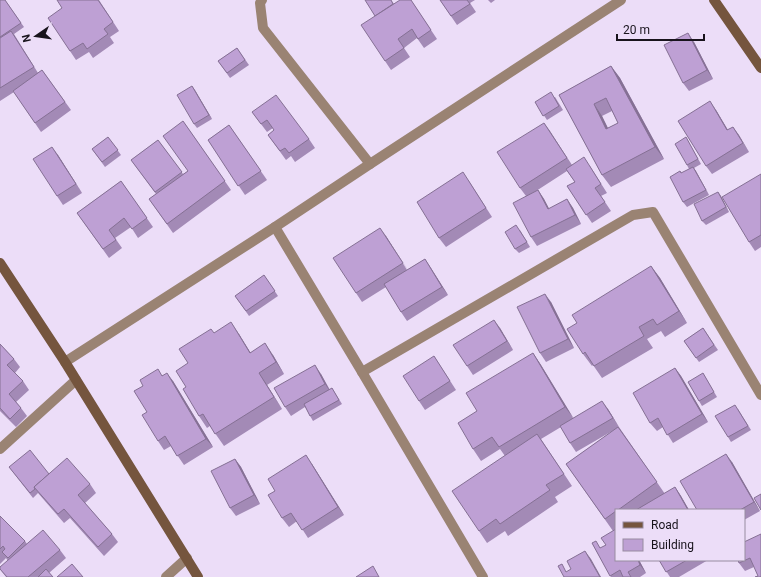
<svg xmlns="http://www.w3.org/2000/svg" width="761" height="577" font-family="Roboto,sans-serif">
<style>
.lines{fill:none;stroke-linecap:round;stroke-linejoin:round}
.street{stroke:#9a8373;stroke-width:10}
.secondary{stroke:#75553e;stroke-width:10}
.wall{fill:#a38ab6;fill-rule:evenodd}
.shaded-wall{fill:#857094}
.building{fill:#bea0d4;stroke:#857094;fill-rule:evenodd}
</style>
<rect width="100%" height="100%" fill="#ecddf8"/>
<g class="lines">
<g class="street">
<polyline points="262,0 260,3 263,28 370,164"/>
<polyline points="275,227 362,372 483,577"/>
<polyline points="65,362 275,227 370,164 621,0"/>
<polyline points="362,372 633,215 653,212 761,395"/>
<polyline points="0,449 76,380"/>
<polyline points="166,577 187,558"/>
</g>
<g class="secondary">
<polyline points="714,0 761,68"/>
<polyline points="0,263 65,362 198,577"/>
</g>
</g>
<g class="wall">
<polygon points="0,0 5,0 24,27 14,34 38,73 42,70 71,110 41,132 14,92 0,101"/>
<polygon points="99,0 119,31 110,37 114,43 93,58 89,52 76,60 70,51"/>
<polygon points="366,0 391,0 394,4 411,0 437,39 424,48 417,38 404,48 410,57 391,70 385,61 375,16"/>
<polygon points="440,0 475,0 470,3 476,12 457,25"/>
<polygon points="488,0 495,0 491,3"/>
<polygon points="694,42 713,79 689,91 683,83"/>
<polygon points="237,48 249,65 230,78 218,61"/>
<path d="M 611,66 L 620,78 L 664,159 L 611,187 L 602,175 L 559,95 ZM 612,111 L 618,123 L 608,128 L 602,116 Z"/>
<polygon points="192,86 212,119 197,128 194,124"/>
<polygon points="555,97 563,110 547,120 535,102"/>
<polygon points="716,110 728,130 733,127 749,152 712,174 706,166"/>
<polygon points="252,112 309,139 315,148 295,162 291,156 286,160 268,135 274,130 273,128 267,132"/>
<polygon points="183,121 231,190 173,233 149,199 156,194 131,160 158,140 183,174 188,171"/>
<polygon points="544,123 572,165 590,166 607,193 601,196 611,211 592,223 567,186 575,182 567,171 533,193 538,190 544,199 549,209 567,199 573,208 581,224 537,246 531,237 526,196 520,188"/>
<polygon points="229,125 267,180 245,195 208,140"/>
<polygon points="108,137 121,155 105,167 92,149"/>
<polygon points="686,137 701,164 694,168 709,195 687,207 683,202 680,171 682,173 689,169 687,165"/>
<polygon points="58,155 82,193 63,205 57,196"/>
<polygon points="761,174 761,247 755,251 749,242"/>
<polygon points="121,181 153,227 138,238 131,227 115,238 122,248 109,258 77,213"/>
<polygon points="469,181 492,217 446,247 439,238"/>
<polygon points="718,192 729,212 706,225 702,221"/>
<polygon points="520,230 530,247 519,253 515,249"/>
<polygon points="386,236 407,270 425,259 448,295 407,321 401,312 386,287 362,302 356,293"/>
<polygon points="651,266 660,278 687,323 665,337 661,331 647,339 653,348 602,378 593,365 592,366 583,354 577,323"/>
<polygon points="264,275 278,296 249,316 235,296"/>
<polygon points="551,302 574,348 546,362 540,353"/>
<polygon points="500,328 513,350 473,375 467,366"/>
<polygon points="703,328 718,350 699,362 684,341"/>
<polygon points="214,333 239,334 250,352 273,355 284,374 267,385 282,409 224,446 210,426 207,428 199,416 186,387 188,363"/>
<polygon points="0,344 14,359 20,367 15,373 23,381 29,390 16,402 21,408 27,416 16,427 0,411"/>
<polygon points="533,353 541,365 573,418 608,409 619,427 665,494 675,487 681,496 689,510 616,510 616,560 639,560 646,573 640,577 611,577 592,543 601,548 606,545 613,531 566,464 614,430 576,452 570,443 561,427 541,439 572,486 555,497 558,502 508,536 505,531 487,543 479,531 505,456 500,449 481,461 473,449 477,411"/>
<polygon points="434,356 456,390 425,410 419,401"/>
<polygon points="675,368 681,376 708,422 673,443 663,427 657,431 650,423"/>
<polygon points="703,373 717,397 702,406 699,401"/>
<polygon points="321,374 330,390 332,388 342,404 313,421 305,407 291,416 285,407"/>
<polygon points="162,375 173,381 213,447 184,465 171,446 164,450 158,441 147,412"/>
<polygon points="738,409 751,430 731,442 728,437"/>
<polygon points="235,459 241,467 260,504 236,516 230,508"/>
<polygon points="732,462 760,511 744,520 744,510 697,510"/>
<polygon points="312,464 344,515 308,538 297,521 289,527 282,518 275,491"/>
<polygon points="9,467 49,474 90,484 96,493 85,503 112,534 118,542 104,556 70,518 64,523 38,493 33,498"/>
<polygon points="0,516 25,541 27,544 60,550 66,558 49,573 53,577 6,577 0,569 8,561 6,558 0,564"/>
<polygon points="744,542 754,567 745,571 739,563"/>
<polygon points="659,560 708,560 679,577 670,577"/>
</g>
<g class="shaded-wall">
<polygon points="688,33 694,42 713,79 707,70"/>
<polygon points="611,66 620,78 664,159 655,147"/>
<polygon points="192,86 195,90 212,119 209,115"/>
<polygon points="710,101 716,110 733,139 727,130"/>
<polygon points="594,104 602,116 614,141 606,129"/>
<polygon points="544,123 550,131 573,167 567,158"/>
<polygon points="733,127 739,135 749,152 743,143"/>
<polygon points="52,147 58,155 82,193 76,184"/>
<polygon points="693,167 696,171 709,195 706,190"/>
<polygon points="538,190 544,199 554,218 548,209"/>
<polygon points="718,192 721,196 729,212 726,207"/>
<polygon points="567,199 573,208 581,224 575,215"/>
<polygon points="380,228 386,236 409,272 403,263"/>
<polygon points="425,259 431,268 448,295 442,287"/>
<polygon points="651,266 660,278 687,323 679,311"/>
<polygon points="545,294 551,302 574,348 568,339"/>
<polygon points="494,320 500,328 513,350 507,341"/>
<polygon points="231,322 239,334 258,365 250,353"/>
<polygon points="265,343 273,355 284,374 276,362"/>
<polygon points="533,353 541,365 574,419 565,407"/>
<polygon points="315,365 321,374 331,393 325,384"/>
<polygon points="675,368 681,376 708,422 702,414"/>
<polygon points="167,373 173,381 213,447 206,439"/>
<polygon points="259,373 267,385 282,409 274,397"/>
<polygon points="602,401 608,409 619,427 613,418"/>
<polygon points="726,454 732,462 760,511 754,502"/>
<polygon points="306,455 312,464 344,515 338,507"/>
<polygon points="235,459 241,467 260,504 254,495"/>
<polygon points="675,487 681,496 689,510 688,510"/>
<polygon points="585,551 591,559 601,577 600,577"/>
<polygon points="638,560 639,560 646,573 640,565"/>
</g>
<g class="building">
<polygon points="0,0 5,0 21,23 0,37"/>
<polygon points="57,0 98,0 113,22 104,29 108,34 87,49 83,43 70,51 48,18 62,8"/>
<polygon points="365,0 391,0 393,4 375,16"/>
<polygon points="400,0 411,0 431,30 418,39 412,29 398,39 404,48 385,61 361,25"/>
<polygon points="440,0 467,0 470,4 451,16"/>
<polygon points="11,31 34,67 0,88 0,38"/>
<polygon points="688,33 707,70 683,83 664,45"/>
<polygon points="237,48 245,60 227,73 218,61"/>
<path d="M 611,66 L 655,147 L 602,175 L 559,95 ZM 606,98 L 618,123 L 606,129 L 594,104 Z"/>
<polygon points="42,70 65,102 35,123 13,91"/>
<polygon points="192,86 209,115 194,124 177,95"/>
<polygon points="551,92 559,106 543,116 535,102"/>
<polygon points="276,95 309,139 289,153 285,148 280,151 268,135 274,130 267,120 261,124 252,112"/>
<polygon points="710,101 727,130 733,127 743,143 706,166 678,121"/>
<polygon points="183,121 225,181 167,224 149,199 188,171 163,136"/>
<polygon points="544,123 567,158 520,188 497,152"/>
<polygon points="229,125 261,171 238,186 208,140"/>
<polygon points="108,137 118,150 102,162 92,149"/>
<polygon points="686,137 698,159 687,165 675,144"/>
<polygon points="158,140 182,172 155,192 131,160"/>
<polygon points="52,147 76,184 57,196 33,159"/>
<polygon points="584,157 601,184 595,188 605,202 586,215 567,186 575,182 566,169"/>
<polygon points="693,167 706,190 683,202 670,177 680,171 681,173"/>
<polygon points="463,172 486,208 439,238 417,202"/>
<polygon points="761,174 761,235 749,242 722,197"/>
<polygon points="121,181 147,218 132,229 124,218 109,230 116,240 103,249 77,213"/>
<polygon points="538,190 548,209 567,199 575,215 531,237 513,203"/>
<polygon points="718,192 726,207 702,221 694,204"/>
<polygon points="516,225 527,242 515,249 505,232"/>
<polygon points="380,228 403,263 356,293 333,258"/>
<polygon points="425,259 442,287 401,312 384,284"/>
<polygon points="651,266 679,311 657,325 653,319 639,327 644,336 594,366 585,352 583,354 567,329 577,323 572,315"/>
<polygon points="264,275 275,291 246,311 235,296"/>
<polygon points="545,294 568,339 540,353 517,307"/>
<polygon points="494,320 507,341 467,366 453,345"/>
<polygon points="231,322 250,353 265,343 276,362 259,373 274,397 215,434 203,414 199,416 183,389 186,387 176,371 188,363 179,349 211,329 214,333"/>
<polygon points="703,328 714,345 696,358 684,341"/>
<polygon points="0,344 14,359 7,365 23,381 9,394 21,408 10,419 0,408"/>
<polygon points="533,353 565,407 499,447 492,437 473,449 458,423 477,411 466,393"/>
<polygon points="434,356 450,381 419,401 403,376"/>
<polygon points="315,365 325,384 285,407 274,388"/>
<polygon points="675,368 702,414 667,435 658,418 650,423 633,393"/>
<polygon points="158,369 162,376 167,373 206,439 177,456 165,436 158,441 142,415 147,412 134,391 143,386 140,380"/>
<polygon points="703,373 714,392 699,401 688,382"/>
<polygon points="332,388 339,400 310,416 304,404"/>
<polygon points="602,401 613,418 570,443 560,426"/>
<polygon points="735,405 748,426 728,437 715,416"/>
<polygon points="618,427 657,482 618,510 616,510 616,511 605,519 566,464"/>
<polygon points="537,434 564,474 546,485 550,490 500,524 496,519 479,531 452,491"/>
<polygon points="30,450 49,474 34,487 35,489 30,493 9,467"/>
<polygon points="726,454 754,502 740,510 697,510 680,481"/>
<polygon points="306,455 338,507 302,530 291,513 282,518 268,495 275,491 268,479"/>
<polygon points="67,458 90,484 78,495 112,534 98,547 64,509 58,514 34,487"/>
<polygon points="235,459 254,495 230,508 211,471"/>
<polygon points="675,487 688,510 636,510"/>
<polygon points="761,494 761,510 754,498"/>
<polygon points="0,516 25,541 8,558 2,552 5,549 3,546 0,549"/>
<polygon points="616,529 616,560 638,560 640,565 628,572 631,577 623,577 620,570 610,576 592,543 596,541 600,548 606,545 601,538"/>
<polygon points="43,530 60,550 28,577 7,577 0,569 0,567"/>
<polygon points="761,534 761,577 755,577 758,576 750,558 739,563 738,560 744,560 744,542"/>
<polygon points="585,551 600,577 564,577 558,566 562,564 566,572 571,569 567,561"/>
<polygon points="659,560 687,560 666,572"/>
<polygon points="72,564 83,577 57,577"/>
<polygon points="373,566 379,577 356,577"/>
<polygon points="46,569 53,577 38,577"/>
</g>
<rect x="615" y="509" width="130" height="52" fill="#ecddf8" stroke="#978ca0"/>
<rect x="623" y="522" width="20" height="6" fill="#75553e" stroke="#978ca0"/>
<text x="651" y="529" font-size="12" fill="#18131c">Road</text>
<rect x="623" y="539" width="20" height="12" fill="#bea0d4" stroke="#978ca0"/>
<text x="651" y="549" font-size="12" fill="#18131c">Building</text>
<g transform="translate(36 36) rotate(257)" stroke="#ecddf8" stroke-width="3" paint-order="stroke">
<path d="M0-3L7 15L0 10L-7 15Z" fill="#18131c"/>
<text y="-6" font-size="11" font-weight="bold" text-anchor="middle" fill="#18131c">N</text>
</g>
<path d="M617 34v6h87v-6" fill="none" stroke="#18131c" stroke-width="2"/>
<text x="623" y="34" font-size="12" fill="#18131c" stroke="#ecddf8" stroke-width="3" paint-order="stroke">20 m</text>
</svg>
